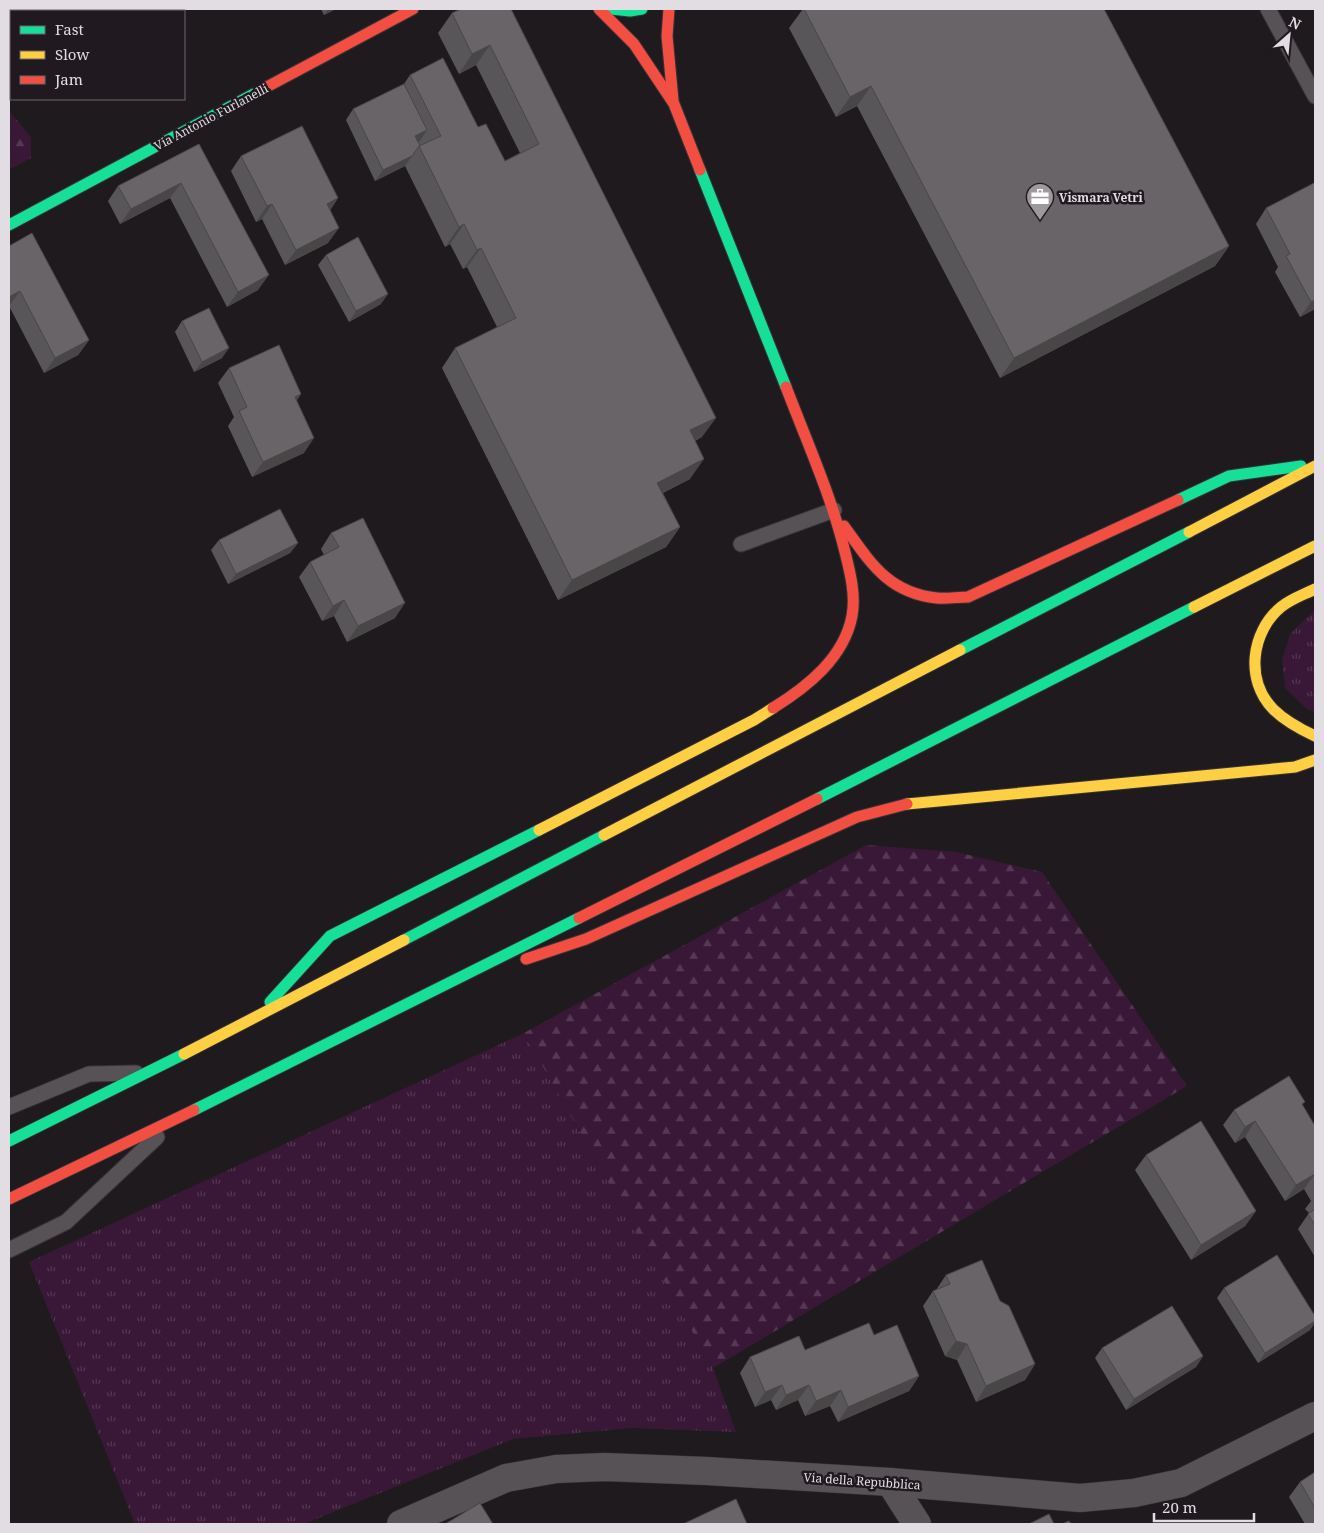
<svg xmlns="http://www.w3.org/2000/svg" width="1324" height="1533" font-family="'Noto Serif',serif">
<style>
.grass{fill:url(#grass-tufts)}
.forest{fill:url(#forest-firs)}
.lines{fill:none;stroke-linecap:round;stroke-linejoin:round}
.lane-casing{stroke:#373437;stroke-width:17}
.street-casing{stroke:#373437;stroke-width:29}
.fast-casing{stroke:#373437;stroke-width:13}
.slow-casing{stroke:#373437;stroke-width:13}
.jam-casing{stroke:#373437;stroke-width:13}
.lane{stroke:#565255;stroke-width:15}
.street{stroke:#565255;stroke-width:28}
.fast{stroke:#16e098;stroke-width:11}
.slow{stroke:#ffcf43;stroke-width:11}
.jam{stroke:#f24e42;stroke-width:11}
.wall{fill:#595659}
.shaded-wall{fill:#494648}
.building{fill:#686467;stroke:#494648}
.labels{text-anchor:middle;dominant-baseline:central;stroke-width:5;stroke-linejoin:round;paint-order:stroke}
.street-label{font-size:12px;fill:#e2dde2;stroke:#20191f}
.poi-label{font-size:12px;font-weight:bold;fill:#e2dde2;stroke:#20191f;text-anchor:start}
</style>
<defs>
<pattern id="grass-tufts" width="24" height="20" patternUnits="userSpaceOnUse" patternTransform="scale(1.25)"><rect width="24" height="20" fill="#391736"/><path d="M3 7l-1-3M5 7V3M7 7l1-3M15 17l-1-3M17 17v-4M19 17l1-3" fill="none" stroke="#553853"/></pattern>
<pattern id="forest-firs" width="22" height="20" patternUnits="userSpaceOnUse" patternTransform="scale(1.25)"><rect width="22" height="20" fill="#391736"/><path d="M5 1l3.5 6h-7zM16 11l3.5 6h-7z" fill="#553853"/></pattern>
</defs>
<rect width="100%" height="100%" fill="#1f1a1e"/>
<g class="grass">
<polygon points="1315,610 1315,712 1307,709 1285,688 1282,660 1290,634"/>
<polygon points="524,1033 713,1368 736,1432 632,1428 513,1439 304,1524 135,1524 29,1262"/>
</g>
<g class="forest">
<polygon points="9,111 31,137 31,158 12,168 9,168"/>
<polygon points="866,845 956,852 1042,872 1187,1086 713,1368 524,1033"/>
</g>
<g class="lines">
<defs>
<g id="lane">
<polyline points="1268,9 1315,96"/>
<polyline points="741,544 834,510"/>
<polyline points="9,1107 89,1074 136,1073"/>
<polyline points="9,1250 66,1222 157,1137"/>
</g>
<g id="street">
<polyline points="890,1482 917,1524"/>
<polyline points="401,1524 506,1478 556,1469 605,1467 707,1471 890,1482 1080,1498 1134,1493 1181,1483 1315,1416"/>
</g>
<g id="fast">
<polyline points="611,9 630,11 642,9"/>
<polyline points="700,170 786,387"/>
<polyline points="9,225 261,90"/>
<polyline points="1178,500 1229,476 1301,466"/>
<polyline points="960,650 1189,532"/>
<polyline points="817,799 1194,607"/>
<polyline points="404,940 604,835"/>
<polyline points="270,1002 330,936 539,830"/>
<polyline points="194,1110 579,918"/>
<polyline points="9,1141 184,1054"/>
</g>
<g id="slow">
<polyline points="1189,532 1315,466"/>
<path d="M 1315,589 C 1303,595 1291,599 1281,607 C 1251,632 1245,680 1273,709 C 1285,721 1300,729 1315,736"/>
<polyline points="1194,607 1315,546"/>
<polyline points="907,804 1295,767 1315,760"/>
<polyline points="539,830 754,720 773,708"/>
<polyline points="604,835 960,650"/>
<polyline points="184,1054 404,940"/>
</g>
<g id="jam">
<polyline points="599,9 634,44 674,104 700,170"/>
<polyline points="669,9 667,36 673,100"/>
<polyline points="261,90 413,9"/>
<path d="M 844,526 C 870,562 888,593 937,598 C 947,599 958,597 968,597 L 1178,500"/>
<path d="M 773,708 C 807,687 844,658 852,616 C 856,595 850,572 845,552 C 831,495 807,442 786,387"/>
<polyline points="579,918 817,799"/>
<polyline points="526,959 586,939 857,817 907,804"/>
<polyline points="9,1199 194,1110"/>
</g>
</defs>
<use href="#lane" class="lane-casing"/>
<use href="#street" class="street-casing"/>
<use href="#fast" class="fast-casing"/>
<use href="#slow" class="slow-casing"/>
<use href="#jam" class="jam-casing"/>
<use href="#lane" class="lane"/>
<use href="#street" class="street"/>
<use href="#fast" class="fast"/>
<use href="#slow" class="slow"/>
<use href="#jam" class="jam"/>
</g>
<g class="wall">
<polygon points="321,9 336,9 324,15"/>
<polygon points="511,9 702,437 695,441 690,479 663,493 680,527 666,547 558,600 442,368 455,348 497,327 467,267 463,269 450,244 445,247 405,166 375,181 346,120 353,109 404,84 410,75 478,127 505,161 520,153 476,65 459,74 438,33 452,13"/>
<polygon points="803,9 1104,9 1229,246 1215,266 1000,378 857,106 836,117 789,28"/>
<polygon points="199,144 258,290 227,307 170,198 120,224 108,201 118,186"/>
<polygon points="241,156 338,198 330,210 328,243 285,265 262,219 256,222 231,171"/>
<polygon points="1315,185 1315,309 1300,317 1275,272 1278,267 1256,224 1266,208"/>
<polygon points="9,246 89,340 78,355 44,373 9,306"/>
<polygon points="326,255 381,304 349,322 318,265"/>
<polygon points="182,321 222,358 194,372 175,332"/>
<polygon points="229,368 301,394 297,400 304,453 252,477 228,426 234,417 218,383"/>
<polygon points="331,533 395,618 347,642 334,616 322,621 299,577 310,562 324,555 321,549"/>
<polygon points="219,540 298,543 290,553 228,584 211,550"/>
<polygon points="1302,1105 1315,1126 1315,1257 1298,1229 1309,1213 1305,1209 1311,1201 1304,1189 1285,1201 1245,1137 1235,1143 1223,1125 1234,1110"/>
<polygon points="1146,1155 1256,1211 1245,1226 1191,1260 1135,1170"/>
<polygon points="946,1275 1000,1301 1035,1364 1025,1380 976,1402 957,1360 945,1356 923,1306 933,1291 936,1290"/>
<polygon points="1224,1288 1310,1330 1258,1363 1217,1298"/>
<polygon points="874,1335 919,1376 909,1391 838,1422 830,1406 805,1416 798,1400 776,1410 771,1400 755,1407 740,1373 750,1357 805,1350"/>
<polygon points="1102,1348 1203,1356 1196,1367 1126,1410 1095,1358"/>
<polygon points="1315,1472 1315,1524 1305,1524 1289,1497 1300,1482"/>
</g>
<g class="shaded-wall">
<polygon points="328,9 336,9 324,15"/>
<polygon points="490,45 476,65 459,74 472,54"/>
<polygon points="871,86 857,106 836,117 850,97"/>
<polygon points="427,130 420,141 408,147 415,136"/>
<polygon points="412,156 405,166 375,181 383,170"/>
<polygon points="181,183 170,198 120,224 131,209"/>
<polygon points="338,198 328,214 327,204"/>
<polygon points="272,204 262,219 256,222 267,206"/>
<polygon points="464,224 450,244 445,247 459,227"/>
<polygon points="339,228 328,243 285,265 296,250"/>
<polygon points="1229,246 1215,266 1000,378 1014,358"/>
<polygon points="481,248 467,267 463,269 477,250"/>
<polygon points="269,275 258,290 227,307 238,292"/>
<polygon points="20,291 9,306 9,297"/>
<polygon points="388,294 381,304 349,322 356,311"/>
<polygon points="1315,300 1315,309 1300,317 1311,302"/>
<polygon points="89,340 78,355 44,373 55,358"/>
<polygon points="229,348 222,358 194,372 202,362"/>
<polygon points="301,394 291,409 295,397"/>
<polygon points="716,418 702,437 676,450 690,430"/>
<polygon points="314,438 304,453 252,477 263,462"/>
<polygon points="704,459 690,479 644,502 657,483"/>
<polygon points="680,527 666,547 558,600 572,580"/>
<polygon points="298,543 290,553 228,584 236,574"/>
<polygon points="344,600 334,616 322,621 333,606"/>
<polygon points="405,603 395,618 347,642 358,626"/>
<polygon points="1255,1121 1245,1137 1235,1143 1245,1127"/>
<polygon points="1315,1174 1304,1189 1285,1201 1296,1185"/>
<polygon points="1256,1211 1245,1226 1191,1260 1201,1245"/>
<polygon points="1315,1321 1315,1323 1310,1330 1258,1363 1265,1353"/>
<polygon points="956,1341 967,1344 957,1360 945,1356"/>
<polygon points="1203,1356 1196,1367 1126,1410 1134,1399"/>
<polygon points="1035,1364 1025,1380 976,1402 986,1386"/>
<polygon points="919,1376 909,1391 838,1422 848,1407"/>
<polygon points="782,1385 771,1400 755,1407 765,1392"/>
<polygon points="809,1385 798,1400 776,1410 786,1395"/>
<polygon points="841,1390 830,1406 805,1416 816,1401"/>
</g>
<g class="building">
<polygon points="461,9 511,9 716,418 690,430 704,459 657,483 680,527 572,580 455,348 516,318 481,248 477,250 464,224 459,227 419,146 441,136 410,75 443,58 478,127 486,124 505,161 539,144 490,45 472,54 452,13"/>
<polygon points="804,9 1104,9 1229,246 1014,358 871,86 850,97"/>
<polygon points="404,84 427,130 415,136 420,146 419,146 412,156 383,170 353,109"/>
<polygon points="302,126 338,198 327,204 339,228 296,250 272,204 267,206 241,156"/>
<polygon points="199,144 269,275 238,292 181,183 131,209 118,186"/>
<polygon points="1314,183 1315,185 1315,300 1311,302 1286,256 1290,254 1266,208"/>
<polygon points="32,233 89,340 55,358 20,291 9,297 9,246"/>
<polygon points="358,237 388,294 356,311 326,255"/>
<polygon points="209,308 229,348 202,362 182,321"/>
<polygon points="279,345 301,394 295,397 314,438 263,462 239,411 247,407 229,368"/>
<polygon points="280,509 298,543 236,574 219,540"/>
<polygon points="363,518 405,603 358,626 344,600 333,606 310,562 339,547 331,533"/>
<polygon points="1289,1076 1305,1102 1302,1104 1315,1126 1315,1175 1315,1174 1296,1185 1255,1121 1245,1127 1234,1110"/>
<polygon points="1201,1121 1256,1211 1201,1245 1146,1155"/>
<polygon points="1315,1209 1315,1225 1308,1214"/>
<polygon points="1277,1255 1315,1316 1315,1321 1265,1353 1224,1288"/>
<polygon points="982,1260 1000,1301 1009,1306 1035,1364 986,1386 967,1344 956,1341 933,1291 950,1284 946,1275"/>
<polygon points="1172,1306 1203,1356 1134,1399 1102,1348"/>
<polygon points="869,1323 874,1335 897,1325 919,1376 848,1407 841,1390 816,1401 809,1385 786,1395 782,1385 765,1392 750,1357 799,1336 805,1350"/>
<polygon points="1315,1472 1315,1508 1300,1482"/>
<polygon points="736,1499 747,1524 683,1524"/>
<polygon points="480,1503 493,1524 445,1524"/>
<polygon points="1049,1514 1054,1524 1029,1524"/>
<polygon points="1069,1521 1071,1524 1062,1524"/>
</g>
<defs>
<symbol id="office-pin" viewBox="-11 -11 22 30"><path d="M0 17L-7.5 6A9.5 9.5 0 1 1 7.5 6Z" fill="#9e999d" stroke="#20191f"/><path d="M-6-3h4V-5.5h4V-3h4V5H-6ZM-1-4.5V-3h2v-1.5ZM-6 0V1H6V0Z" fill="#fff"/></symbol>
</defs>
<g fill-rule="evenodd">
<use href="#office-pin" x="1024" y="181" width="32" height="43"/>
</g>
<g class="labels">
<g class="street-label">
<text transform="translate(211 117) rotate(-28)">Via Antonio Furlanelli</text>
<text transform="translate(862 1481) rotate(4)">Via della Repubblica</text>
</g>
<g class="poi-label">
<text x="1059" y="197">Vismara Vetri</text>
</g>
</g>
<rect width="1324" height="1533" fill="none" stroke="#e2dde2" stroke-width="20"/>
<rect x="10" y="10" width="175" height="90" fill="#20191f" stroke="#6e676d"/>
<rect x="20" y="26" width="25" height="8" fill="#16e098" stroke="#6e676d"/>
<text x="55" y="35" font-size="15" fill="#e2dde2">Fast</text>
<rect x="20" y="51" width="25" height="8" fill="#ffcf43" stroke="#6e676d"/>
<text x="55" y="60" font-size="15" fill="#e2dde2">Slow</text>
<rect x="20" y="76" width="25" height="8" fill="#f24e42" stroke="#6e676d"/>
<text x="55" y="85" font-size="15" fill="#e2dde2">Jam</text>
<g transform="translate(1289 35) rotate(27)" stroke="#20191f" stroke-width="4" paint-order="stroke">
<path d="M0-4L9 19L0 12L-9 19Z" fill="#e2dde2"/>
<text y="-8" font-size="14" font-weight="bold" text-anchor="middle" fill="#e2dde2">N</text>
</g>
<path d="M1154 1513v8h100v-8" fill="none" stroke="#e2dde2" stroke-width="2.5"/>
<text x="1162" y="1513" font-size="15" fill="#e2dde2" stroke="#20191f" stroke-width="4" paint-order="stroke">20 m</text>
</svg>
